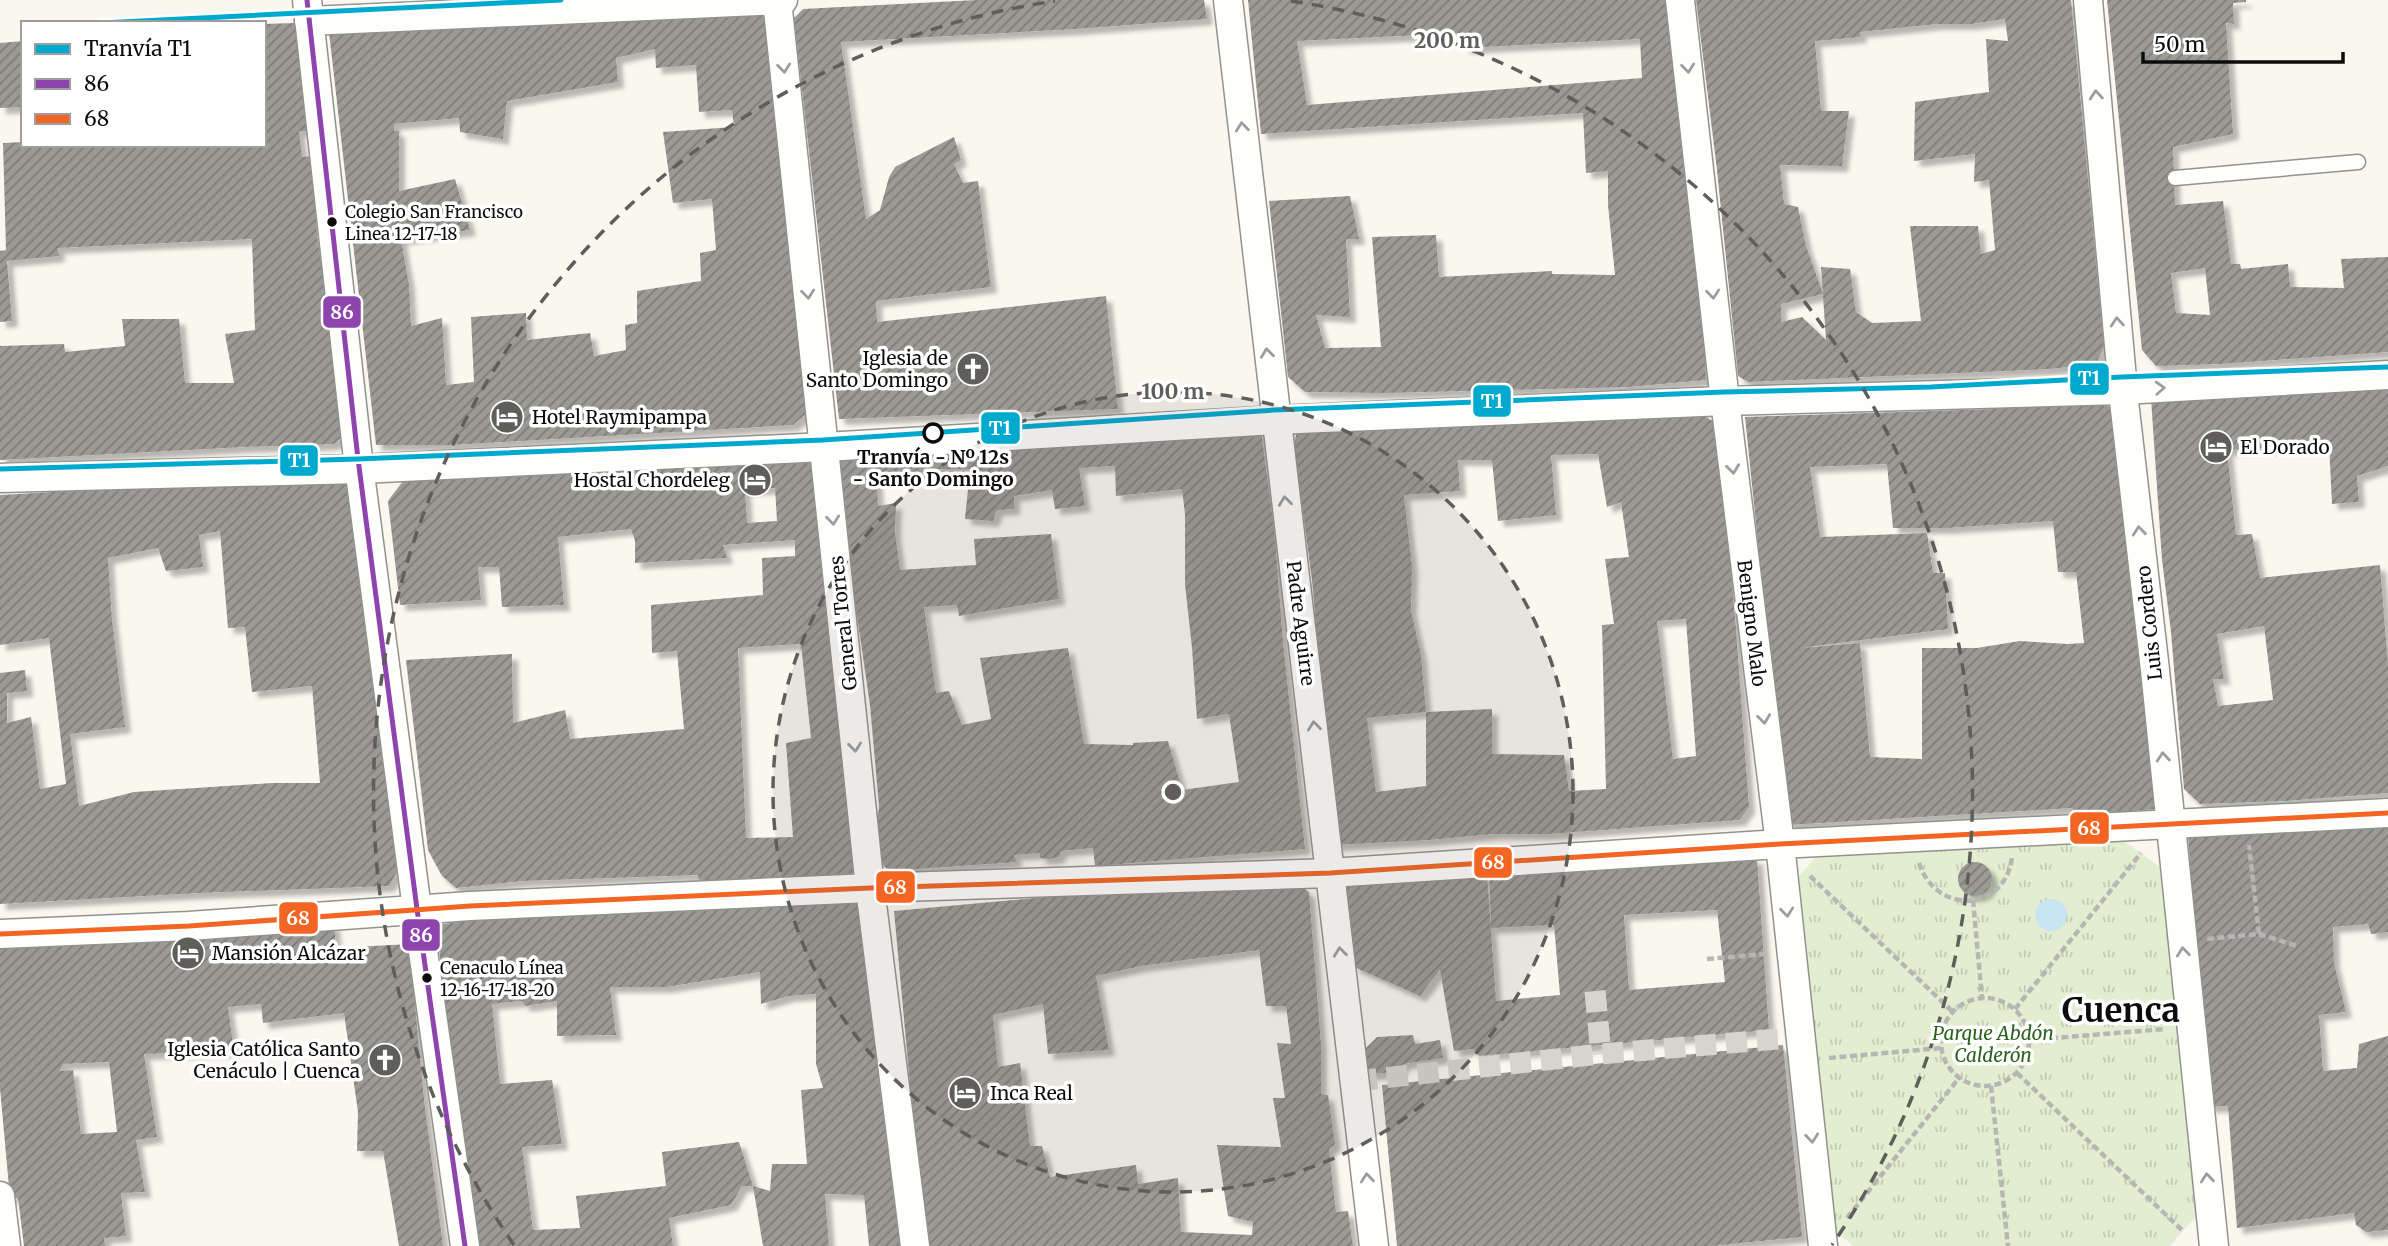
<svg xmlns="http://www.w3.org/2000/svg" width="2388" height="1246" font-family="Merriweather,serif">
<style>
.park{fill:url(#park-tufts)}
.water{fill:#c7e4f2}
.building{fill:url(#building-hatch);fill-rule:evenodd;filter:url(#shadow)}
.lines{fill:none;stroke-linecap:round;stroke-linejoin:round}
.pedestrian-tunnel{stroke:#d6d4cd;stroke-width:21;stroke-dasharray:21 10;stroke-linecap:butt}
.service-casing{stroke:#93928e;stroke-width:17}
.minor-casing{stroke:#93928e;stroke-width:31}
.path{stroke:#b7b6b5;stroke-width:4.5;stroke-dasharray:7 3.5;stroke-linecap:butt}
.service{stroke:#fefefd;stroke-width:14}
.minor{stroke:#fefefd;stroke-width:28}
.bus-1-casing{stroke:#fff;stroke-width:10}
.bus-2-casing{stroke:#fff;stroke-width:10}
.bus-1{stroke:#8e44ad;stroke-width:5}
.bus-2{stroke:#f26522;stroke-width:5}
.tram-1-casing{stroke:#fff;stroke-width:10}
.tram-1{stroke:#00a9ce;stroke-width:5}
.oneway{stroke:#9d9d9d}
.ring{fill:none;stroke:#5f5e5b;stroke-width:3.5;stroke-dasharray:12 9}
.bus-dot{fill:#0c0c0c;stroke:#fff;stroke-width:2.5}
.stop-dot{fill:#fff;stroke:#0c0c0c;stroke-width:3.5}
.labels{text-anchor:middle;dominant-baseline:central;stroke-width:7;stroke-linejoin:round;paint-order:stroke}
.bus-label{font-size:17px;fill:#0c0c0c;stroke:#fff;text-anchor:start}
.poi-label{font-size:19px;fill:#0c0c0c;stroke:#fff;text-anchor:start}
.stop-label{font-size:19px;font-weight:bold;fill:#0c0c0c;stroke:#fff}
.street-label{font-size:19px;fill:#0c0c0c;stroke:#fff}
.park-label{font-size:19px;font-style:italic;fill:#2d611e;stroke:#fff}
.town-label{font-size:33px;font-weight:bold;fill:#0c0c0c;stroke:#fff}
.centre{fill:#5f5e5b;stroke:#fff;stroke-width:3.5}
.ring-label{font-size:21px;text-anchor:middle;font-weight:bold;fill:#5f5e5b;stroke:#fff;stroke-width:7;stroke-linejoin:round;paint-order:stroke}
.line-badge{stroke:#fff;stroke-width:2.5}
.badge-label{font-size:19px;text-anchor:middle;font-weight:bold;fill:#fff}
</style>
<defs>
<pattern id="park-tufts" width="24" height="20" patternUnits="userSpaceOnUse" patternTransform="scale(1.75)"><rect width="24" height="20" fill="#e3eed0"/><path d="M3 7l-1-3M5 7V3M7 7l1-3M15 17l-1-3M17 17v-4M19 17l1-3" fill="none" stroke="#c2cbb1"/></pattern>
<pattern id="building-hatch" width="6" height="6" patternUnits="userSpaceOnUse" patternTransform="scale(1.75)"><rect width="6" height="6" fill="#9c9a95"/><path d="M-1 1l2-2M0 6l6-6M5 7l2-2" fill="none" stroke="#7e7c78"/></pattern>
<filter id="shadow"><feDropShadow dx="6" dy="6" stdDeviation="2" flood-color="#0004"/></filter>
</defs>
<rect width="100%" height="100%" fill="#faf7ef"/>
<polygon class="park" points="2121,839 2163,869 2200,1212 2170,1246 1854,1246 1825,1224 1787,890 1822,850"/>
<circle class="water" cx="2051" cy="915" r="16"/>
<g class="building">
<polygon points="977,0 1204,0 1207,19 1076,29 841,42 866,219 880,210 889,177 895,167 954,137 961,160 954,164 963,183 978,181 991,287 876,301 877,322 1106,296 1118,409 839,419 794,18 803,9"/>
<path d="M 1248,0 L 1670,0 L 1703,301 L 1706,380 L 1628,387 L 1385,393 L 1305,392 L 1288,377 L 1269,201 L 1350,196 L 1359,239 L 1346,239 L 1350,317 L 1316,315 L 1325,348 L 1381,347 L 1372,237 L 1436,235 L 1439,277 L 1552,271 L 1552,274 L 1615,275 L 1608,205 L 1608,171 L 1586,173 L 1583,113 L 1261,134 ZM 1463,33 L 1464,48 L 1640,39 L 1642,78 L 1307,105 L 1297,41 Z"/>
<path d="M 1696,0 L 2071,0 L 2104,347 L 2096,364 L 2050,369 L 1748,382 L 1738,376 L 1717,170 ZM 2005,19 L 2008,41 L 1986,39 L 1989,92 L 1915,102 L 1914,161 L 1975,154 L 1974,182 L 1989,180 L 1995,250 L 1981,254 L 1978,226 L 1910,226 L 1921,321 L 1872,323 L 1856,312 L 1850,269 L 1821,267 L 1826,340 L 1802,317 L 1781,322 L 1781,304 L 1823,294 L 1806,246 L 1798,207 L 1784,204 L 1780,165 L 1842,166 L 1849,111 L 1821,111 L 1815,41 L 1861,37 L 1860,32 L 1937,24 L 1971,24 Z"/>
<path d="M 2107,0 L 2246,0 L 2246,2 L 2233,3 L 2234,24 L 2226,23 L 2233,134 L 2173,147 L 2175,205 L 2223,201 L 2231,264 L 2240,264 L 2241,269 L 2288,264 L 2290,287 L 2344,288 L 2341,259 L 2388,257 L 2388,352 L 2220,364 L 2156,366 L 2142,350 ZM 2205,268 L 2210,315 L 2176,313 L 2171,273 Z"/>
<path d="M 765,8 L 807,413 L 793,425 L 450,445 L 376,445 L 329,32 ZM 655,49 L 656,68 L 696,65 L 699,112 L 732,110 L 734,127 L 663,132 L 673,203 L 712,199 L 716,250 L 700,253 L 701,281 L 637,291 L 637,323 L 625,325 L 626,350 L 594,356 L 590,333 L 527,340 L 526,313 L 471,317 L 474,382 L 446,385 L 442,318 L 411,326 L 409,285 L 401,239 L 470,230 L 455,179 L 399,191 L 399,131 L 394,131 L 394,124 L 459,118 L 460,132 L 503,139 L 507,101 L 618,82 L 616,58 Z"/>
<polygon points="296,23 309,131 299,131 302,157 312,156 317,236 335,354 345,434 334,444 244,447 0,460 0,346 64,344 65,352 125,346 122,319 179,319 185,383 234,383 225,334 255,330 252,239 58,248 59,256 7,261 12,321 0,322 0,251 6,250 3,143 23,142 23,145 264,145 264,24"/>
<polygon points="23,41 23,107 0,108 0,43"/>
<path d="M 2388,387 L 2388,466 L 2357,476 L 2359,502 L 2332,504 L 2329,444 L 2227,450 L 2236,535 L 2252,534 L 2260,578 L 2380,565 L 2388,665 L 2388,793 L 2285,801 L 2200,804 L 2184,789 L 2171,632 L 2162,560 L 2151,399 ZM 2264,626 L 2273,700 L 2218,706 L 2213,679 L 2224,679 L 2217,634 Z"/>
<path d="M 2096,401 L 2110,407 L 2121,458 L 2133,570 L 2136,640 L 2145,705 L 2147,704 L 2154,809 L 2077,816 L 2072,808 L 1787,825 L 1745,417 L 1994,409 ZM 1887,464 L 1893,528 L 1946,528 L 2053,521 L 2058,572 L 2076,572 L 2084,643 L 2067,644 L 2020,641 L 1977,648 L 1922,648 L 1922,759 L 1870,757 L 1860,643 L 1800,648 L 1948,629 L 1945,573 L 1933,573 L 1927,533 L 1820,537 L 1810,467 Z"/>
<path d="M 1694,409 L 1717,424 L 1735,616 L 1749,807 L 1740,820 L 1548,834 L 1493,834 L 1429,840 L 1335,845 L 1312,580 L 1294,445 L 1296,435 L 1309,430 ZM 1598,454 L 1607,507 L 1621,502 L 1629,557 L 1605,559 L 1614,624 L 1602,625 L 1606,789 L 1569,791 L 1564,755 L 1492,754 L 1492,709 L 1426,712 L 1426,786 L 1376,792 L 1367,718 L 1426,712 L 1421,655 L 1411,611 L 1412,567 L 1404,495 L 1460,491 L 1458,460 L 1492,460 L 1498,521 L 1556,515 L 1551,455 ZM 1686,619 L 1696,756 L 1673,759 L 1657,621 Z"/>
<path d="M 1261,430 L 1275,537 L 1283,643 L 1305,849 L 1095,866 L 1093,848 L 1061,851 L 1059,857 L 1049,859 L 1040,858 L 1040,853 L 1014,855 L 1017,862 L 890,871 L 877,860 L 875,842 L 879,806 L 870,705 L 851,575 L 840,458 ZM 1115,466 L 1116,496 L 1182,489 L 1185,514 L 1185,584 L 1192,648 L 1197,719 L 1229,714 L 1239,782 L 1182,790 L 1168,741 L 1133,743 L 1133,745 L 1084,744 L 1068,648 L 980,658 L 991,719 L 962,725 L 949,691 L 936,693 L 924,607 L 957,605 L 959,616 L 1059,599 L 1051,534 L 974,539 L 976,565 L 900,570 L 895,532 L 896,503 L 878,506 L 877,479 L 942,469 L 970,469 L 965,519 L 993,521 L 997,510 L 1014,509 L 1014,496 L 1052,490 L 1055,509 L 1085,506 L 1079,468 Z"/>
<path d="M 816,458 L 853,873 L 699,883 L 698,875 L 522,881 L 456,888 L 442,876 L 428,850 L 406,660 L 512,654 L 513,723 L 565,710 L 570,739 L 684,729 L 677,651 L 652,653 L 651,605 L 763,595 L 762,558 L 795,556 L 795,540 L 723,545 L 727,558 L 635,563 L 635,541 L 631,529 L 558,537 L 564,605 L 502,607 L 499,567 L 478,567 L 481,600 L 400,605 L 388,501 L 406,477 ZM 775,488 L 777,521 L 747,523 L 745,490 ZM 801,644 L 811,738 L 786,743 L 793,837 L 746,838 L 738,648 Z"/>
<path d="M 351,479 L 398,870 L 389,886 L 199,893 L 0,904 L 0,673 L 25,670 L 27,691 L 7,693 L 7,723 L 31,717 L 40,789 L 66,784 L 49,638 L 0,645 L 0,495 L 158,486 ZM 220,531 L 228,628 L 245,627 L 252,692 L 312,686 L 320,783 L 273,783 L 134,792 L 79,806 L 70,734 L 125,727 L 112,620 L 108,558 L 158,548 L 166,571 L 203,567 L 199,535 Z"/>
<polygon points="2388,824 2388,932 2371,934 2368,924 2333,927 2334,963 2346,1012 2319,1015 2323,1071 2357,1068 2359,1044 2388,1036 2388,1230 2366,1232 2356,1225 2354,1213 2237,1228 2228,1106 2208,1107 2188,836"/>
<path d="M 1757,858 L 1769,1030 L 1479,1056 L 1473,1049 L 1454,1051 L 1440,970 L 1420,996 L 1354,967 L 1345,882 L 1487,873 L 1496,1001 L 1560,995 L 1554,925 L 1491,928 L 1489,873 ZM 1717,910 L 1725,982 L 1629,990 L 1624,915 Z"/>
<circle cx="1975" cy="879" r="17"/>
<path d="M 1299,885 L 1309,892 L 1321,1044 L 1321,1094 L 1328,1095 L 1335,1144 L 1329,1149 L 1336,1212 L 1348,1211 L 1353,1246 L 925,1246 L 894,911 L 1090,893 ZM 1259,950 L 1266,1006 L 1286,1006 L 1291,1044 L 1277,1043 L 1285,1098 L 1273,1098 L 1281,1147 L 1217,1145 L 1228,1216 L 1253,1222 L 1252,1235 L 1181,1232 L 1178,1178 L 1138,1184 L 1136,1165 L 1050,1177 L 1042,1146 L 1030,1146 L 1020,1063 L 998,1067 L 993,1015 L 1043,1004 L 1048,1054 L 1109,1050 L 1096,976 L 1141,966 Z"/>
<polygon points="807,903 864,904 868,977 879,1083 896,1193 900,1246 869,1246 864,1195 825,1194 829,1246 763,1246 753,1186 770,1191 772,1164 807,1164 801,1090 823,1088 816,1064 816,994 789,996 761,1004 760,972 666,987 610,987 616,1035 557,1036 557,1001 525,1006 522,1001 492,1004 500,1084 552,1080 562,1144 522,1147 533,1230 580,1228 576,1196 666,1186 662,1152 739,1142 753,1186 742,1186 731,1205 669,1218 673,1246 474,1246 436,925 480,919"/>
<path d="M 334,924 L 336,948 L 409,944 L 425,1108 L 443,1246 L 399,1246 L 383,1151 L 357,1151 L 358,1112 L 344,1013 L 263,1023 L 261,1004 L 228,1007 L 234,1051 L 144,1054 L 157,1137 L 136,1140 L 145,1192 L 121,1193 L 126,1236 L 104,1238 L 105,1246 L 24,1246 L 18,1198 L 10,1198 L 0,1088 L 0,945 ZM 109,1062 L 117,1132 L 81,1134 L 73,1070 L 60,1071 L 63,1064 Z"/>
<polygon points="1413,1035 1415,1044 1440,1040 1443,1058 1403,1064 1401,1071 1366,1075 1362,1052 1377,1037"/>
<polygon points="1783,1045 1802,1237 1713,1246 1397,1246 1382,1085"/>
</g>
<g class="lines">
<g class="pedestrian-tunnel">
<polyline points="1595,991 1601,1054"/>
<polyline points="1356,1081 1601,1054 1801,1037"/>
</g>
<defs>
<polyline id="service" points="2175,178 2358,162"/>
<g id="minor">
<polyline points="307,0 358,459 417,909 465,1246"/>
<polyline points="777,0 870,888 915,1246"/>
<path d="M 1228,0 C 1273,416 1328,830 1374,1246"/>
<polyline points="1680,0 1725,401 1780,844 1823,1246"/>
<polyline points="2088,0 2124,401 2155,670 2214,1246"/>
<polyline points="309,21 783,0"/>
<polyline points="0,478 360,469 825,447 1275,420 1725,401 2123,390 2388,375"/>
<polyline points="0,934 189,926 470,906 870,888 1330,873 1780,844 2388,813"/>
<polyline points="0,1196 6,1246"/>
</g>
</defs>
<use href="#service" class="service-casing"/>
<use href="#minor" class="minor-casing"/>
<g class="path">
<path d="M 1919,863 C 1936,915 2004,913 2012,858"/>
<polyline points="1810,876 1953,1012"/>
<polyline points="1973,900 1982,998"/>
<polyline points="2259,934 2297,946"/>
<polyline points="2207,939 2259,934 2249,845"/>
<polyline points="1707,959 1766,954"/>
<circle cx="1985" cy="1042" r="44"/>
<polyline points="2015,1009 2141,853"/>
<polyline points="2030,1040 2165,1029"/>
<polyline points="1829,1058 1941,1048"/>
<polyline points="2017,1073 2183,1231"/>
<polyline points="1991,1086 2008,1246"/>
<polyline points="1847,1218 1959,1078"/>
</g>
<use href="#service" class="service"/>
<use href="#minor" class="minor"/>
<defs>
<polyline id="bus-1" points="307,0 358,459 417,909 465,1246"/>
<polyline id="bus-2" points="0,934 189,926 470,906 870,888 1330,873 1780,844 2388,813"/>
</defs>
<use href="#bus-1" class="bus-1-casing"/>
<use href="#bus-2" class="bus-2-casing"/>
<use href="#bus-1" class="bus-1"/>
<use href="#bus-2" class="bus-2"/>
<defs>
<g id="tram-1">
<polyline points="101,23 561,0"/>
<polyline points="0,469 358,459 823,440 1274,410 1724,392 1931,387 2122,377 2388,367"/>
</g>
</defs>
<use href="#tram-1" class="tram-1-casing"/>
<use href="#tram-1" class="tram-1"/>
</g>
<defs><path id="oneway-chevron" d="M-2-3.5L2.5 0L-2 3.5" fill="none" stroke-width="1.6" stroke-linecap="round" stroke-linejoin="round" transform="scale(1.75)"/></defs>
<g class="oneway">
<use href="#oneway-chevron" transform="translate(784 68) rotate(84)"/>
<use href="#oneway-chevron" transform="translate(1688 68) rotate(84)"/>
<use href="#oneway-chevron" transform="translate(2096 95) rotate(-95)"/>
<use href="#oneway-chevron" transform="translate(1242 127) rotate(-96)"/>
<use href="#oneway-chevron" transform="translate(808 294) rotate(84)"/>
<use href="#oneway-chevron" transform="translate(1713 294) rotate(84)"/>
<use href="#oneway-chevron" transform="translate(2117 322) rotate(-95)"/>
<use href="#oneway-chevron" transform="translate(1267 353) rotate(-97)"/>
<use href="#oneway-chevron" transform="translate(2160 388) rotate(-3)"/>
<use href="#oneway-chevron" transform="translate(1733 469) rotate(83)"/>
<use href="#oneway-chevron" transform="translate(1285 501) rotate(-97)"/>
<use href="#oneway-chevron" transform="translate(833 520) rotate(84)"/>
<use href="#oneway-chevron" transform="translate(2139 531) rotate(-96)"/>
<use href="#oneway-chevron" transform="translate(1764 719) rotate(83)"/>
<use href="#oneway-chevron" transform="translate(1314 726) rotate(-96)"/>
<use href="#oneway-chevron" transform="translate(855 747) rotate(84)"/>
<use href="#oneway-chevron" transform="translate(2163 757) rotate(-95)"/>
<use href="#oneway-chevron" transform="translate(1787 912) rotate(84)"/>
<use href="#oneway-chevron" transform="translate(1340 952) rotate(-97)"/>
<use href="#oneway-chevron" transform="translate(2183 952) rotate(-96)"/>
<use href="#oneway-chevron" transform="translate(1812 1138) rotate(84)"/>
<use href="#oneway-chevron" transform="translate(1367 1178) rotate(-96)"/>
<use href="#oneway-chevron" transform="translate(2207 1178) rotate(-96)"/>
</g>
<circle cx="1173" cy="792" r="400" fill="#5f5e5b" fill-opacity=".12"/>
<g class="ring">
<circle cx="1173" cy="792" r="400"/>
<path d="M514 1245A800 800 0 0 1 1055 1M1291 1A800 800 0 0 1 1832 1245"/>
</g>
<defs>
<symbol id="church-disc" viewBox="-11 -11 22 22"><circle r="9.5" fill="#5f5e5b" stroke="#fff"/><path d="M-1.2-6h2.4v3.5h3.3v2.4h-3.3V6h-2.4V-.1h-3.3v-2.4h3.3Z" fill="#fff"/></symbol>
<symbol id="hotel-disc" viewBox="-11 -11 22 22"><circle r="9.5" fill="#5f5e5b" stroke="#fff"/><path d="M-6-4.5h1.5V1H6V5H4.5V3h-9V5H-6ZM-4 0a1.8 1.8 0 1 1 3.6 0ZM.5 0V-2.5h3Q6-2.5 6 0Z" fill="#fff"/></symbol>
</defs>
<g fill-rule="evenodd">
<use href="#church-disc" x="954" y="350" width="38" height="38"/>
<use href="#hotel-disc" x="488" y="398" width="38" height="38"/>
<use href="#hotel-disc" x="2197" y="428" width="38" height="38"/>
<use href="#hotel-disc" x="736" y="461" width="38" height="38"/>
<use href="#hotel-disc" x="169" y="934" width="38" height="38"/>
<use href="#church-disc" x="366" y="1041" width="38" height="38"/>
<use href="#hotel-disc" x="946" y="1074" width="38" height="38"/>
</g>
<g class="bus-dot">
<circle cx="332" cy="222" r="6"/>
<circle cx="427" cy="978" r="6"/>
</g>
<circle class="stop-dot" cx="933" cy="433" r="9"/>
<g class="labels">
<g class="bus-label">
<text x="345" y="212">Colegio San Francisco<tspan x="345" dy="22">Linea 12-17-18</tspan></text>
<text x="440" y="968">Cenaculo Línea<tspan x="440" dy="22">12-16-17-18-20</tspan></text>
</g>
<g class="poi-label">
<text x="948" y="358" text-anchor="end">Iglesia de<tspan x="948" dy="22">Santo Domingo</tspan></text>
<text x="532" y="417">Hotel Raymipampa</text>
<text x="2240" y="447">El Dorado</text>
<text x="730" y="480" text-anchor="end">Hostal Chordeleg</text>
<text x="212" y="953">Mansión Alcázar</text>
<text x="360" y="1049" text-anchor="end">Iglesia Católica Santo<tspan x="360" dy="22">Cenáculo | Cuenca</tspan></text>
<text x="990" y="1093">Inca Real</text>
</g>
<g class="stop-label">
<text x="933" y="457">Tranvía - Nº 12s<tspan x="933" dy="22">- Santo Domingo</tspan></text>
</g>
<g class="street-label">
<text transform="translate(843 623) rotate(-96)">General Torres</text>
<text transform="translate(1301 623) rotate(83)">Padre Aguirre</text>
<text transform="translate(1752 623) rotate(83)">Benigno Malo</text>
<text transform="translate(2149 623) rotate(-96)">Luis Cordero</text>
</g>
<g class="park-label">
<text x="1993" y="1033">Parque Abdón<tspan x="1993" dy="22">Calderón</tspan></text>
</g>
<g class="town-label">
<text x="2121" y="1010">Cuenca</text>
</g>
</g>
<circle cx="1173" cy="792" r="10" class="centre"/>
<g class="ring-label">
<text x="1447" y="48">200 m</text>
<text x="1173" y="399">100 m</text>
</g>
<g class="line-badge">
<rect x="322" y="295" width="40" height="34" rx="7" fill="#8e44ad"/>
<rect x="2069" y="362" width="41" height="34" rx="7" fill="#00a9ce"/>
<rect x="1472" y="384" width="40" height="34" rx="7" fill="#00a9ce"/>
<rect x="980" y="411" width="41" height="34" rx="7" fill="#00a9ce"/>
<rect x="279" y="444" width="40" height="33" rx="7" fill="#00a9ce"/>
<rect x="2069" y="811" width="41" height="34" rx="7" fill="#f26522"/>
<rect x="1473" y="846" width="40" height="33" rx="7" fill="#f26522"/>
<rect x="875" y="870" width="41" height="34" rx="7" fill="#f26522"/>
<rect x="278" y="901" width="41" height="34" rx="7" fill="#f26522"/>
<rect x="401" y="918" width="40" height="34" rx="7" fill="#8e44ad"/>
</g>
<g class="badge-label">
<text x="342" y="319">86</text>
<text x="2089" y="385">T1</text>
<text x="1492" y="408">T1</text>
<text x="1000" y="435">T1</text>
<text x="299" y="467">T1</text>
<text x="2089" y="835">68</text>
<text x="1493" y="869">68</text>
<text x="895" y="894">68</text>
<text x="298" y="925">68</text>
<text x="421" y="942">86</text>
</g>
<rect x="21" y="21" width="245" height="126" fill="#ffffff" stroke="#9e9e9e" stroke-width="2"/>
<rect x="35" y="44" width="35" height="10" fill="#00a9ce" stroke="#9e9e9e" stroke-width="2"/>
<text x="84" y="56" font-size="21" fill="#0c0c0c">Tranvía T1</text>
<rect x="35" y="79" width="35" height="10" fill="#8e44ad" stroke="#9e9e9e" stroke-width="2"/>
<text x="84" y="91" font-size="21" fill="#0c0c0c">86</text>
<rect x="35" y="114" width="35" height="10" fill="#f26522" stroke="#9e9e9e" stroke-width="2"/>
<text x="84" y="126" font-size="21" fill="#0c0c0c">68</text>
<path d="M2143 52v10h200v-10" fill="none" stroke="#0c0c0c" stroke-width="3.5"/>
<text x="2154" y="52" font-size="21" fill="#0c0c0c" stroke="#ffffff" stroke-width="5" paint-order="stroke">50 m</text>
</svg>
